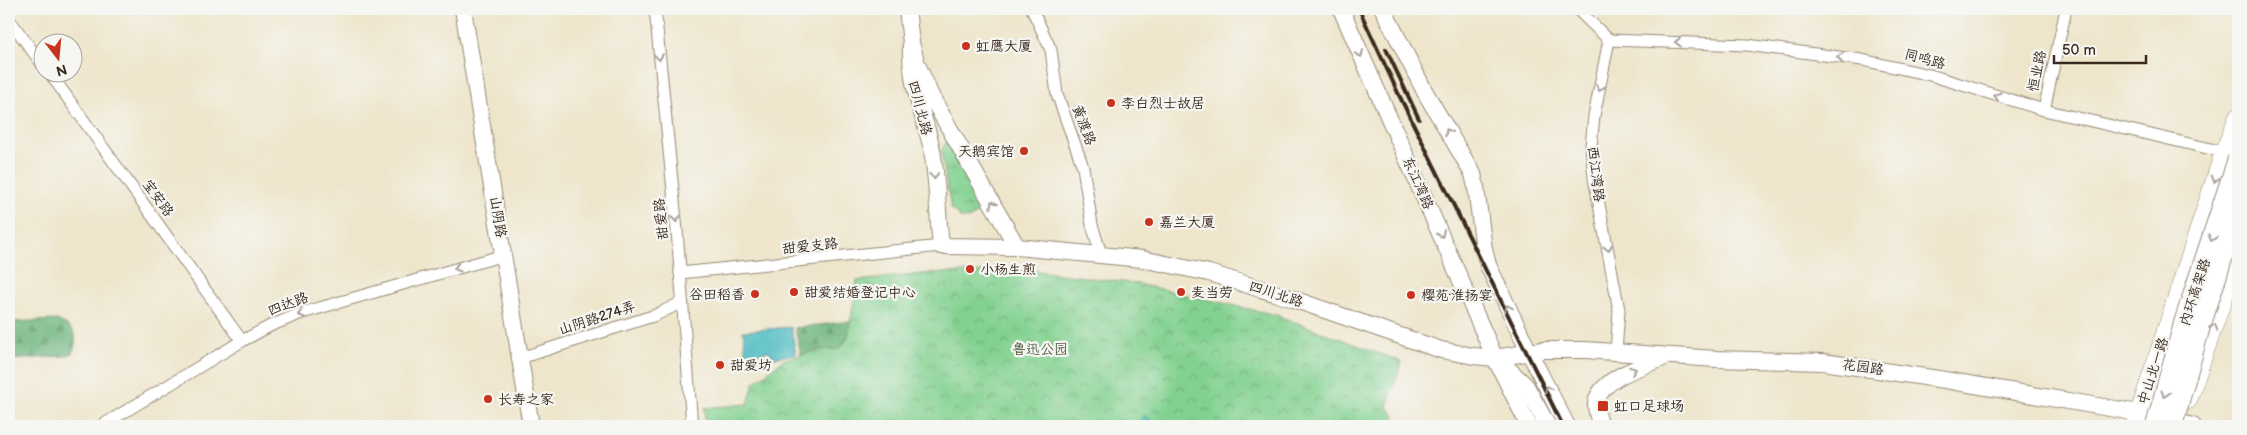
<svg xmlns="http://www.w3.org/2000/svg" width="2247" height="435" font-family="'Balsamiq Sans','LXGW WenKai TC',sans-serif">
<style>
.grass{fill:url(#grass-tufts);stroke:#5e7e57}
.forest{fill:url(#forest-firs);stroke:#526e4c}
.park{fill:url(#park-crowns);stroke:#5e7e57}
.water{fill:#4dbcc2;stroke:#447370}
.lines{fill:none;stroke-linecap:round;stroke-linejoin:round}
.street-casing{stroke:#948874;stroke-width:13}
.secondary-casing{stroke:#948874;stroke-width:18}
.primary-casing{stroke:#948874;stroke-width:19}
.street{stroke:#fff;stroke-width:11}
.secondary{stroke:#fff;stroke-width:16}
.primary{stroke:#fff;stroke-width:18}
.rail{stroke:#3b2a1e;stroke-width:4}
.highway-bridge-casing{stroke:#948874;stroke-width:22;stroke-linecap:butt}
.highway-bridge{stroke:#fff;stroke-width:20}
.oneway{stroke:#a79f9a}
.poi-dot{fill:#c8321e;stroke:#f6f6f2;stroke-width:2}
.labels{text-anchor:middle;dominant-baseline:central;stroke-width:4.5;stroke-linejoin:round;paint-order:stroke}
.poi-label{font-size:14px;fill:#3b2a1e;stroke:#f6f6f2;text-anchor:start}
.street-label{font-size:14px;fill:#3b2a1e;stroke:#f6f6f2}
.park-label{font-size:14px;fill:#505c40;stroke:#f6f6f2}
</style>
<defs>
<pattern id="grass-tufts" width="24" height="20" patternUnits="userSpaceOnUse" patternTransform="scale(1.25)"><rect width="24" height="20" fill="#82d190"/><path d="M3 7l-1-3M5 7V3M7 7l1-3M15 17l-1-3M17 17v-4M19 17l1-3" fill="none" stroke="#6caa75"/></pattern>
<pattern id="forest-firs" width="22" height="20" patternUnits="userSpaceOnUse" patternTransform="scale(1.25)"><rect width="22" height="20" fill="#69b37a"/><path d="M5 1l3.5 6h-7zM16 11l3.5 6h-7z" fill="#589263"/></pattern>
<pattern id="park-crowns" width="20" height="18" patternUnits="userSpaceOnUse" patternTransform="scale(1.25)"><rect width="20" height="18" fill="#82d190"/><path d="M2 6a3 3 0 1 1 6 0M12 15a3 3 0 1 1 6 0" fill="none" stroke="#6caa75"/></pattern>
</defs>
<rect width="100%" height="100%" fill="#f6f6f2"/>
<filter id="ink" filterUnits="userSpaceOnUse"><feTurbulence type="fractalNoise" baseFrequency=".02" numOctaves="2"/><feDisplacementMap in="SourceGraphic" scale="10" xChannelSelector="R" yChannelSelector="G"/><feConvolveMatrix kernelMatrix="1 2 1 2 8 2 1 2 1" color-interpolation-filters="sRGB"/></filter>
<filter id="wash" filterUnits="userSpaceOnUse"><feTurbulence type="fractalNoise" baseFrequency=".0096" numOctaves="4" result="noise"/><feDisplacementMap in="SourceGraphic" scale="20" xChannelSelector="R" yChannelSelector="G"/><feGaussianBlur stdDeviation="1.12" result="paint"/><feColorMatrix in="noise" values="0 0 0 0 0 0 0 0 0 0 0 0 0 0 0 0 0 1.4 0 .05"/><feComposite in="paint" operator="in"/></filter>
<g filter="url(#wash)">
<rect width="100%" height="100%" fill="#eee5cb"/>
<path class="grass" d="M 946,142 L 951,142 L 981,195 C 982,206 979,214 968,219 L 960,218 L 951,208 L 941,151 Z"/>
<g class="forest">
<path d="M 57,320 C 73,327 80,336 72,353 L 66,356 L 9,360 L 9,322 Z"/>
<polygon points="851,321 848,337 840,349 819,350 801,355 795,328"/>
</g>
<polygon class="park" points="1038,271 1138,284 1276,315 1402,362 1387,406 1394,415 1397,426 1155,426 1151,421 1133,426 706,426 704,408 748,404 754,383 783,360 819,350 840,349 848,337 857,281 932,273"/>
<g class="water">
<polygon points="791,327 796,354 773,358 769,351 746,356 743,331"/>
<polygon points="1145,415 1155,426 1133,426"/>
</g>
</g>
<g filter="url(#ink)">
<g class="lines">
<defs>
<g id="street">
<polyline points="655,9 677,231 692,426"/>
<polyline points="1032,9 1051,50 1057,94 1083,167 1092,225 1101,254"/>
<polyline points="1577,9 1609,40"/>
<polyline points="9,19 42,64"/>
<polyline points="1609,40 1747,45 1862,60 1930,75 2044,110 2224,152"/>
<polyline points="1609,40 1594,116 1591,146 1594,178 1619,310 1616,352"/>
<polyline points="49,72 242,341"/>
<polyline points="2044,110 2066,9"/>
<polyline points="680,273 941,246"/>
<polyline points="520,358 656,315 682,302"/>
<polyline points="101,426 242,341 270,326 302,313 504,255"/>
</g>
<g id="secondary">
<polyline points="463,9 531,426"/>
<polyline points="907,9 911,43 917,64 931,96 1017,247"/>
<polyline points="1341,9 1495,358 1529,426"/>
<polyline points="1383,9 1425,92 1473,174 1476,187 1484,249 1488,265 1529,352 1567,426"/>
<path d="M 911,43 C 909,82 922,109 931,145 C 938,178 937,213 941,246 L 1017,247 L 1142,259 L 1209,273 L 1287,297 L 1441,350 L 1474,356 L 1495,358 L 1543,350 L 1585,350 L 1716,359 L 1823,362 L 1945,380 L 2139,413 L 2193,426"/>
<polyline points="1501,362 1526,386 1548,426"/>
<path d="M 1601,426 C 1599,420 1595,409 1596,403 C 1600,378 1643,366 1663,358"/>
</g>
<g id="primary">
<polyline points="2188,400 2238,256"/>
<polyline points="2135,426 2224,152 2238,117"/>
</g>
</defs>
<use href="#street" class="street-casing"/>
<use href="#secondary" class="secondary-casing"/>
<use href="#primary" class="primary-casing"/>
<use href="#street" class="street"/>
<use href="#secondary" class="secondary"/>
<use href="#primary" class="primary"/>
<g class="rail">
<polyline points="1359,9 1399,95 1563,426"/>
<polyline points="1386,49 1419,119"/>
</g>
<defs>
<g id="highway-bridge">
<polyline points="2156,426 2185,320 2238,159"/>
<polyline points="2172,426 2199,330 2238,209"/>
</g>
</defs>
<use href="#highway-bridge" class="highway-bridge-casing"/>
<use href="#highway-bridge" class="highway-bridge"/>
</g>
<defs><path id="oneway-chevron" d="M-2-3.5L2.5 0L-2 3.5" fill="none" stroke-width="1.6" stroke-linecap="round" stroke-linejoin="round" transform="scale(1.25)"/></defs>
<g class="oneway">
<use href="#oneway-chevron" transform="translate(1678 42) rotate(-180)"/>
<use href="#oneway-chevron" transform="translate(1360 54) rotate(67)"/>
<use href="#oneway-chevron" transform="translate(659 57) rotate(84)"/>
<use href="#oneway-chevron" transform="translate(1840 57) rotate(-171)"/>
<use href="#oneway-chevron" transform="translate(1600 88) rotate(102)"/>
<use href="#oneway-chevron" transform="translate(1997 96) rotate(-163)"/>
<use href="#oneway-chevron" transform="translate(1448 132) rotate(-120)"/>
<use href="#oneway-chevron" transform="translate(934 176) rotate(85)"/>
<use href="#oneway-chevron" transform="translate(2215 179) rotate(108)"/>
<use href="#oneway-chevron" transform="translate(993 204) rotate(-119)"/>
<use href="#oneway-chevron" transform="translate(676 219) rotate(84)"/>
<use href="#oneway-chevron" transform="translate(1441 234) rotate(66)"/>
<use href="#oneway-chevron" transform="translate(2212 238) rotate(108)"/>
<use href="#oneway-chevron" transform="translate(1608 248) rotate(79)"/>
<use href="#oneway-chevron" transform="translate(457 268) rotate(164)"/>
<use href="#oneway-chevron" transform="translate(1508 308) rotate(-115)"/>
<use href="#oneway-chevron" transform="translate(301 314) rotate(161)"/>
<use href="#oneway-chevron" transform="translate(2214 327) rotate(-71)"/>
<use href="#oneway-chevron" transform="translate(1633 370) rotate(-21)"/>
<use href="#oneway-chevron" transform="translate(1548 389) rotate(-117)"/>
<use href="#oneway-chevron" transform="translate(2165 394) rotate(105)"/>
</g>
</g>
<g class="poi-dot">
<circle cx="966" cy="46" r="5"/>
<circle cx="1111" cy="103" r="5"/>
<circle cx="1024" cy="151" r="5"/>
<circle cx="1149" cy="222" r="5"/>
<circle cx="970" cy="269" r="5"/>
<circle cx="794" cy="292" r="5"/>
<circle cx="1181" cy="292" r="5"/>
<circle cx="755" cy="294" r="5"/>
<circle cx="1411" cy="295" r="5"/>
<circle cx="720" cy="365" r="5"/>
<circle cx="488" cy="399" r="5"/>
<rect x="1597" y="400" width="12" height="12" rx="2.5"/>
</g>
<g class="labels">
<g class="poi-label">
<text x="976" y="46">虹鹰大厦</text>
<text x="1121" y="103">李白烈士故居</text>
<text x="1014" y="151" text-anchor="end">天鹅宾馆</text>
<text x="1159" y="222">嘉兰大厦</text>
<text x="980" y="269">小杨生煎</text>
<text x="804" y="292">甜爱结婚登记中心</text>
<text x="1191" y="292">麦当劳</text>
<text x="745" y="294" text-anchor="end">谷田稻香</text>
<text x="1421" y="295">樱苑·淮扬宴</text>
<text x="730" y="365">甜爱坊</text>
<text x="498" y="399">长寿之家</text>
<text x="1614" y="406">虹口足球场</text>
</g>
<g class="street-label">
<text transform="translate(1925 59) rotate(15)">同鸣路</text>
<text transform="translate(2037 71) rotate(-78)">恒业路</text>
<text transform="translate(920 108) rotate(75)">四川北路</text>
<text transform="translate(1084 125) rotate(69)">黄渡路</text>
<text transform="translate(1596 174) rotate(83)">西江湾路</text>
<text transform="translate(1418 183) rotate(66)">东江湾路</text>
<text transform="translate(158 198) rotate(54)">宝安路</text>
<text transform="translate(498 217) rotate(81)">山阴路</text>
<text transform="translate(661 219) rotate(-96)">甜爱路</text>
<text transform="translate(810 246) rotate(-6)">甜爱支路</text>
<text transform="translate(2195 292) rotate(-72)">内环高架路</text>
<text transform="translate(1276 294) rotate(18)">四川北路</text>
<text transform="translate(288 304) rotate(-21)">四达路</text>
<text transform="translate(597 318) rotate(-18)">山阴路274弄</text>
<text transform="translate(1863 367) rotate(8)">花园路</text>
<text transform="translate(2153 371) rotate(-72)">中山北一路</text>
</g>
<g class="park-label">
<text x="1040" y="349">鲁迅公园</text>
</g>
</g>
<rect width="2247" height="435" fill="none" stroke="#f6f6f2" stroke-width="30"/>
<g transform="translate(58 58) rotate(164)"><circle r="24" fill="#f6f6f2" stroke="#aba49d"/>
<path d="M0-4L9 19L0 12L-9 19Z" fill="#c8321e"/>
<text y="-8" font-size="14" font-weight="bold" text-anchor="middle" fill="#3b2a1e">N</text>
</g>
<path d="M2054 55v8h92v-8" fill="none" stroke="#3b2a1e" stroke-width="2.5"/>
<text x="2062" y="55" font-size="15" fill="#3b2a1e" stroke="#f6f6f2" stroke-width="4" paint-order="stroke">50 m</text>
</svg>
